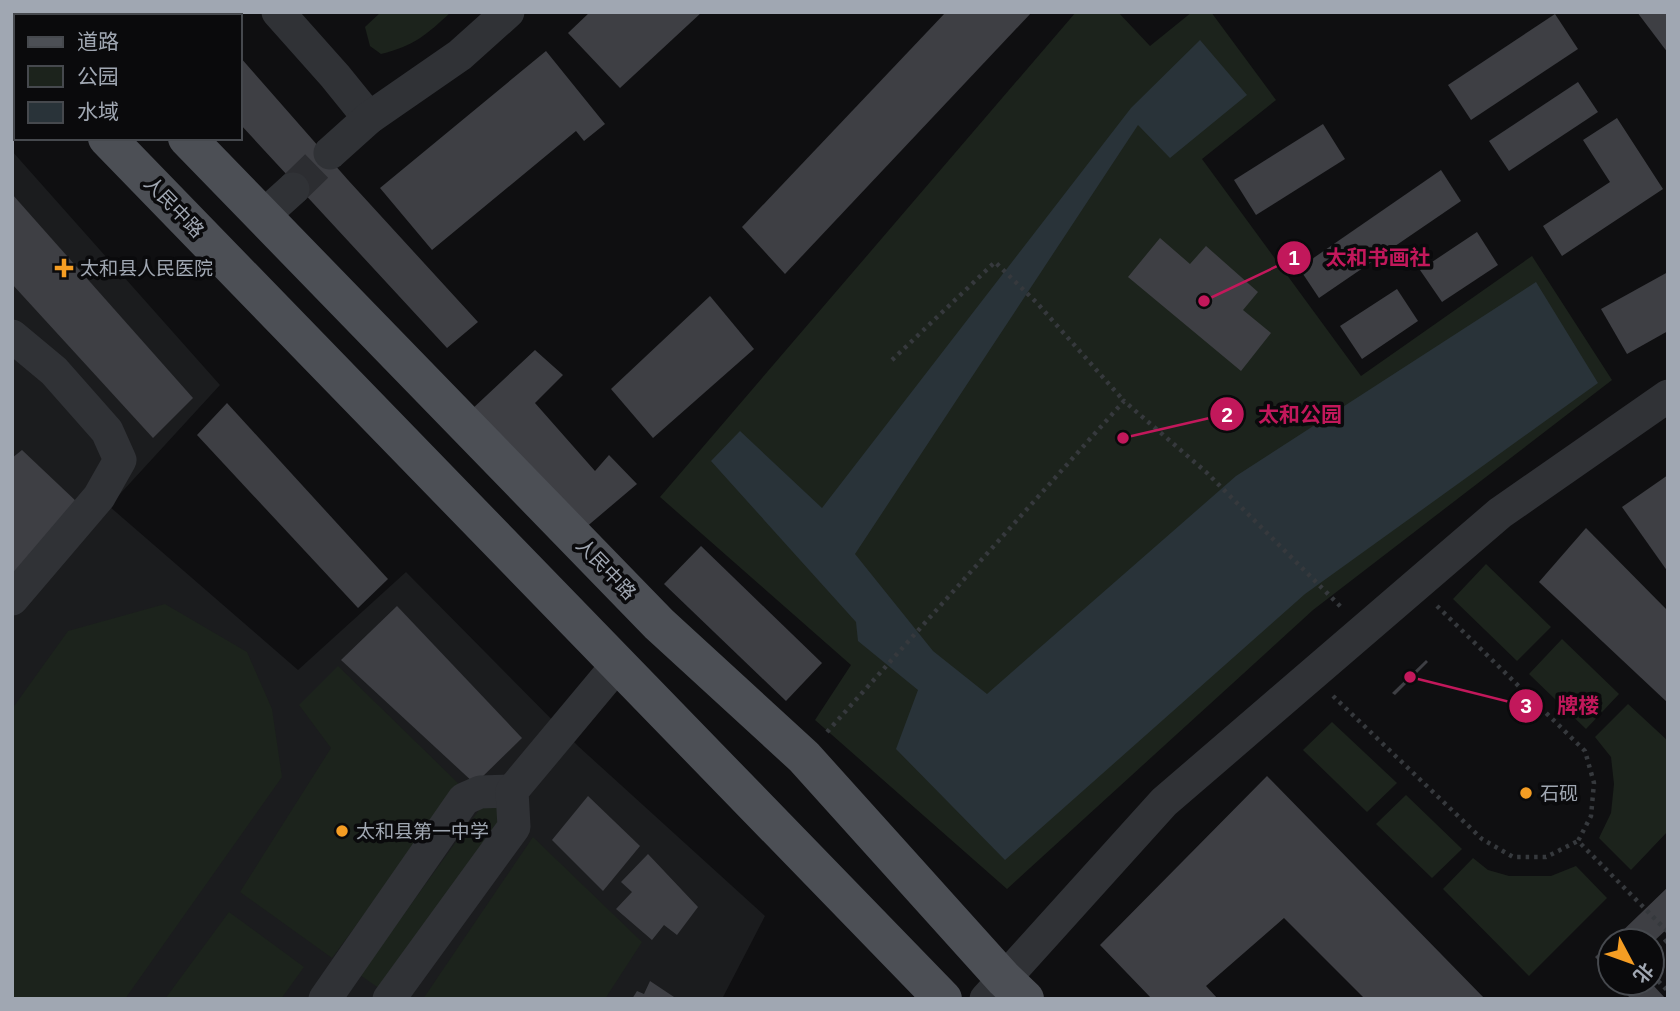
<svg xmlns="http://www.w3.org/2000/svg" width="1680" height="1011" font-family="Helvetica,'Noto Sans SC',sans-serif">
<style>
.built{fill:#1b1c1e}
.green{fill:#1c231c}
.water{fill:#293339}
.building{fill:#3e3f44}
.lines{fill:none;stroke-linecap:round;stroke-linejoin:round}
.minor-tunnel{stroke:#2c2d31;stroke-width:33;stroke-dasharray:33 17;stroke-linecap:butt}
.path{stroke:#36393d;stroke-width:4.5;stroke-dasharray:3.5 5;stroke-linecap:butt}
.minor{stroke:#303236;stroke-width:33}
.major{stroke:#4c4f55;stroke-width:38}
.poi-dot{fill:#f59d23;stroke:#0a0a0c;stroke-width:2.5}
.labels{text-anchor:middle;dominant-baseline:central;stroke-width:7;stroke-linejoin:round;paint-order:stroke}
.street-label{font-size:19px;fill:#a0a7b2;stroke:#0a0a0c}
.poi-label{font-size:19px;fill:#a0a7b2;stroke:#0a0a0c;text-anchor:start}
.leader{fill:none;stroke:#c2185b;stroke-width:2.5}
.callout-dot{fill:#c2185b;stroke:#0a0a0c;stroke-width:2.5}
.mark-label{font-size:21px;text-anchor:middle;font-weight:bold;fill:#fff}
.callout-label{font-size:21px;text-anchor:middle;font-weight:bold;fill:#c2185b;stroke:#0a0a0c;stroke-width:7;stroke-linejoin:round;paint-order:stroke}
</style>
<rect width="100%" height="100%" fill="#0f0f11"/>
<polygon class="built" points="12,151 220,385 109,506 298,670 406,572 578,746 765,916 722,999 12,999"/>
<g class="green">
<path d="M 381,12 L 451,12 C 426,35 414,46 381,54 L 370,46 L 365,27 Z"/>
<polygon points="1076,12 1118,12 1150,46 1192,12 1211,12 1276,100 1202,159 1361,376 1532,256 1612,380 1313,610 1007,889 815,720 851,665 660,497"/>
<polygon points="1486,564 1551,627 1517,661 1453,599"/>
<polygon points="165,604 247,652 272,709 282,777 125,999 12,999 12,709 68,631"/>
<polygon points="1562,639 1619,694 1586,729 1529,674"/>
<polygon points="338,666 460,785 332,958 240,892 331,748 299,705"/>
<polygon points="1628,704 1668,741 1668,831 1631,870 1599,838 1611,813 1614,784 1611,757 1595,737"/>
<polygon points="1332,722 1397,783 1367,812 1303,750"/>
<polygon points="1406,795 1462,849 1432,878 1376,824"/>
<polygon points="487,799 508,814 383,991 360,975"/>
<polygon points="533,837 642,942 605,999 423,999"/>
<polygon points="1473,858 1488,870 1509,876 1551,876 1576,866 1607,898 1529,976 1443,889"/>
<polygon points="229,912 304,967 281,999 165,999"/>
</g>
<polygon class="water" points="1200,40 1247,95 1170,158 1138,125 855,554 933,651 987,694 1236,476 1536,282 1598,383 1305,594 1005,860 896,749 918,690 858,641 856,622 711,461 740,431 822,508 1131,108"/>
<g class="building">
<polygon points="137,12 199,12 202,16 140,16"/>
<polygon points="590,12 702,12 620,88 568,33"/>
<polygon points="946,12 1032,12 785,274 742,227"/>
<polygon points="1637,12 1668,12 1668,53"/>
<polygon points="1555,14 1578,49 1471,120 1448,85"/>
<polygon points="546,51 605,124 584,141 576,131 432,250 380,188"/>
<polygon points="240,57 348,180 478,322 447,348 240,124"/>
<polygon points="1578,82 1598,112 1509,171 1489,141"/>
<polygon points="1617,118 1663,189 1562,256 1543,226 1610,182 1583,140"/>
<polygon points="1323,124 1345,159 1256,215 1234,180"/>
<polygon points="1441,170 1461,201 1319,298 1299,268"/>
<polygon points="12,194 193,398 153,438 12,284"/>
<polygon points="1477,232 1498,265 1442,302 1420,270"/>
<polygon points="1160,238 1190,264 1206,246 1258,292 1243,310 1271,333 1241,371 1128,277"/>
<polygon points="1668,272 1668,331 1627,354 1601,309"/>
<polygon points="1397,289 1418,321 1362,359 1340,326"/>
<polygon points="710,296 754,349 653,438 611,389"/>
<polygon points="535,350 563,375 535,403 595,471 609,455 637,484 578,534 470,411"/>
<polygon points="227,403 388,579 358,608 197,435"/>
<polygon points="22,450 78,503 12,577 12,458"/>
<polygon points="1668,475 1668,572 1622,507"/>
<polygon points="1586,528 1668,611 1668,703 1539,582"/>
<polygon points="701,546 822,663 786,701 664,584"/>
<polygon points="397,606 522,738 475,784 341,660"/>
<polygon points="1426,660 1428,662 1395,695 1392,693"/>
<polygon points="1267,776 1485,999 1365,999 1284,918 1206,986 1218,999 1152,999 1100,945"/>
<polygon points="588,796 640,846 603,891 552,840"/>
<polygon points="648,854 698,907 677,935 664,925 652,940 616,909 632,892 621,882"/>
<polygon points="1668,887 1668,928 1652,943 1652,941 1612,941"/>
<polygon points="1610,943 1610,973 1595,957"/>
<polygon points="650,981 677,999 632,999 637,991 644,994"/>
<polygon points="1616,983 1651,983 1666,999 1631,999"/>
</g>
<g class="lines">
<polyline class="minor-tunnel" points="293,189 330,153"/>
<g class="path">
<polyline points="892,360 995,262 1037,303 1124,401"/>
<polyline points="1437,606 1585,751 1594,783 1591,816 1578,841 1668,932"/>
<polyline points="1333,696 1482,839 1513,857 1546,857 1578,841"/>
<polyline points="827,732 1124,401 1206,472 1343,609"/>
<polyline points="1652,954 1668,939"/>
<polyline points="1652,975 1668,991"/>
</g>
<g class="minor">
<polyline points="278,12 335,76 369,118"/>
<polyline points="330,153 369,118 460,55 508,12"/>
<polyline points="263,216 293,189"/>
<polyline points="12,336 54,371 107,431 120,460 99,497 12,599"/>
<polyline points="325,999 464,799 480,792 512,791"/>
<polyline points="389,999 514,827 512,791 618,664"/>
<polyline points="986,999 1164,802 1500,513 1668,396"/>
</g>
<g class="major">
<polyline points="65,12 68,16"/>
<polyline points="12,40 16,44"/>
<polyline points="107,138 943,999"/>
<polyline points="187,138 659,624 804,757 1004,979 1025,999"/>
</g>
</g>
<g class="poi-dot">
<path d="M60.5 257.5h7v7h7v7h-7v7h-7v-7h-7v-7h7z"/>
<circle cx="1526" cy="793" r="7"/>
<circle cx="342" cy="831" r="7"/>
</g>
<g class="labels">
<g class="street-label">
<text transform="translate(174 207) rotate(46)">人民中路</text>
<text transform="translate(606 569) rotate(46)">人民中路</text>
</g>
<g class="poi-label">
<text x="80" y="268">太和县人民医院</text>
<text x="1540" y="793">石砚</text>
<text x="356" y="831">太和县第一中学</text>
</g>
</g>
<path class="leader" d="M1204 301L1294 258M1123 438L1227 414M1410 677L1526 706"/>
<g class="callout-dot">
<circle cx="1204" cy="301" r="7"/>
<circle cx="1123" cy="438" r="7"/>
<circle cx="1410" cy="677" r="7"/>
<circle cx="1294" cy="258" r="18"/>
<circle cx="1227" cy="414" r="18"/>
<circle cx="1526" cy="706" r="18"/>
</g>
<g class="mark-label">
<text x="1294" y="265">1</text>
<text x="1227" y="422">2</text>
<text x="1526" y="713">3</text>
</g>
<g class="callout-label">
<text x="1378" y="265">太和书画社</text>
<text x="1300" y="422">太和公园</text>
<text x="1578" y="713">牌楼</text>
</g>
<rect width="1680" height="1011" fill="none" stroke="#a0a7b2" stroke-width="28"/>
<rect x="14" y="14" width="228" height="126" fill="#0a0a0c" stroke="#46494e" stroke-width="2"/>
<rect x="28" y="37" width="35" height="10" fill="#4c4f55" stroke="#46494e" stroke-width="2"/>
<text x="77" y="49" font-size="21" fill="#a0a7b2">道路</text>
<rect x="28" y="66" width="35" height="21" fill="#1c231c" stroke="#46494e" stroke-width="2"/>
<text x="77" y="84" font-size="21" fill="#a0a7b2">公园</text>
<rect x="28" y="102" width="35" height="21" fill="#293339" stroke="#46494e" stroke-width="2"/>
<text x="77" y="119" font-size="21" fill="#a0a7b2">水域</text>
<g transform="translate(1631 962) rotate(131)"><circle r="33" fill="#0a0a0c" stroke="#46494e" stroke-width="2"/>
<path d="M0-5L12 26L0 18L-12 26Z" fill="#f59d23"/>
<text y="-10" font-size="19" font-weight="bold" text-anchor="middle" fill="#a0a7b2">北</text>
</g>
</svg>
